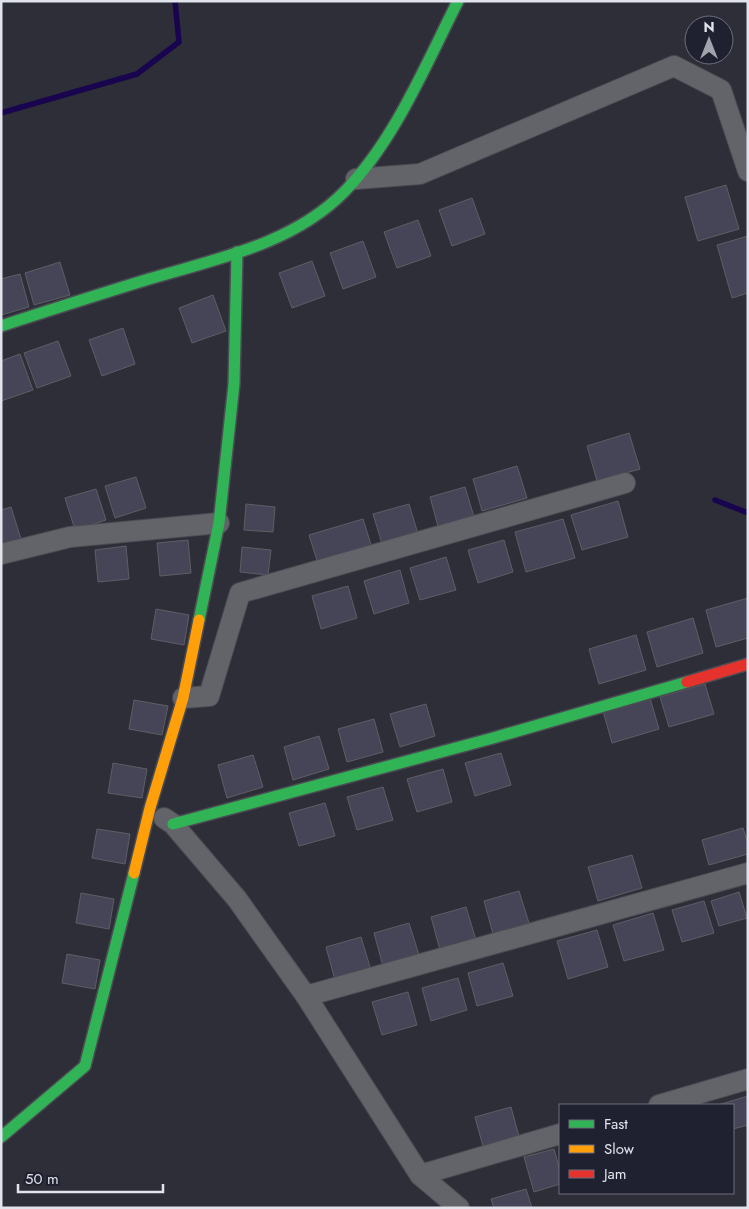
<svg xmlns="http://www.w3.org/2000/svg" width="749" height="1209" font-family="Jost,sans-serif">
<style>
.lines{fill:none;stroke-linecap:round;stroke-linejoin:round}
.stream{stroke:#18044f;stroke-width:5.5}
.building{fill:#464558;stroke:#5d5e65}
.street-casing{stroke:#4b4c53;stroke-width:22}
.fast-casing{stroke:#4b4c53;stroke-width:14}
.slow-casing{stroke:#4b4c53;stroke-width:14}
.jam-casing{stroke:#4b4c53;stroke-width:14}
.street{stroke:#63646a;stroke-width:20}
.fast{stroke:#30b455;stroke-width:11}
.slow{stroke:#ff9f0a;stroke-width:11}
.jam{stroke:#e5322d;stroke-width:11}
</style>
<rect width="100%" height="100%" fill="#2d2e37"/>
<g class="lines">
<g class="stream">
<polyline points="1,113 137,74 179,42 175,1"/>
<polyline points="715,500 748,513"/>
</g>
</g>
<g class="building">
<polygon points="726,185 739,229 698,241 685,197"/>
<polygon points="472,198 485,234 452,246 439,210"/>
<polygon points="418,220 431,256 397,268 384,232"/>
<polygon points="748,236 748,293 732,298 717,245"/>
<polygon points="363,241 376,277 343,289 330,253"/>
<polygon points="312,261 325,296 292,308 279,273"/>
<polygon points="60,262 70,295 34,305 25,273"/>
<polygon points="20,274 29,307 1,315 1,279"/>
<polygon points="213,295 226,331 192,343 179,308"/>
<polygon points="123,328 135,364 102,376 89,340"/>
<polygon points="58,341 71,376 37,388 24,353"/>
<polygon points="20,354 33,390 1,401 1,361"/>
<polygon points="629,433 640,469 597,481 587,446"/>
<polygon points="517,466 527,498 482,511 473,479"/>
<polygon points="136,477 146,508 115,518 105,486"/>
<polygon points="465,487 475,520 439,530 430,497"/>
<polygon points="96,489 106,520 75,530 65,498"/>
<polygon points="618,501 628,537 582,550 571,515"/>
<polygon points="246,504 275,507 273,532 244,530"/>
<polygon points="409,504 419,537 383,547 373,514"/>
<polygon points="11,507 21,539 1,545 1,510"/>
<polygon points="363,519 373,551 319,567 309,535"/>
<polygon points="563,519 575,558 526,572 515,532"/>
<polygon points="188,540 191,573 160,576 157,543"/>
<polygon points="504,540 513,572 478,583 468,550"/>
<polygon points="126,546 129,579 98,582 95,550"/>
<polygon points="242,547 271,550 268,575 240,572"/>
<polygon points="446,557 456,590 420,600 410,568"/>
<polygon points="400,570 409,603 374,614 364,581"/>
<polygon points="348,586 357,618 321,629 312,596"/>
<polygon points="748,598 748,638 716,647 706,610"/>
<polygon points="156,609 189,615 184,645 151,639"/>
<polygon points="693,618 703,653 657,667 647,632"/>
<polygon points="636,635 646,670 599,684 589,649"/>
<polygon points="705,684 714,714 669,727 660,697"/>
<polygon points="650,698 659,729 612,743 603,711"/>
<polygon points="134,700 168,706 162,735 129,729"/>
<polygon points="426,704 435,736 400,747 390,714"/>
<polygon points="374,719 383,752 347,762 338,729"/>
<polygon points="319,736 329,769 293,780 284,747"/>
<polygon points="501,753 511,785 475,796 465,763"/>
<polygon points="253,755 263,787 227,798 218,765"/>
<polygon points="113,763 147,769 142,798 108,793"/>
<polygon points="443,769 452,802 417,812 407,779"/>
<polygon points="383,787 393,820 357,830 347,797"/>
<polygon points="325,803 335,836 299,846 289,813"/>
<polygon points="743,828 748,843 748,854 709,865 702,840"/>
<polygon points="97,829 130,834 125,864 92,858"/>
<polygon points="632,855 642,888 598,901 588,867"/>
<polygon points="519,891 529,923 493,934 484,901"/>
<polygon points="739,892 747,918 719,926 711,901"/>
<polygon points="81,893 114,899 109,929 76,923"/>
<polygon points="704,901 714,933 682,942 672,910"/>
<polygon points="466,907 476,940 440,950 431,917"/>
<polygon points="653,913 664,950 624,961 613,925"/>
<polygon points="409,923 419,955 383,966 374,933"/>
<polygon points="597,930 608,967 568,979 557,941"/>
<polygon points="361,937 371,970 335,980 326,947"/>
<polygon points="67,954 100,960 95,989 62,983"/>
<polygon points="503,963 513,996 477,1006 468,973"/>
<polygon points="458,978 467,1010 431,1021 422,988"/>
<polygon points="408,992 417,1025 382,1035 372,1002"/>
<polygon points="748,1096 748,1125 733,1129 733,1105 718,1105"/>
<polygon points="511,1107 520,1140 484,1150 475,1117"/>
<polygon points="554,1149 560,1171 560,1184 534,1192 524,1157"/>
<polygon points="526,1189 532,1208 494,1208 491,1199"/>
</g>
<g class="lines">
<defs>
<g id="street">
<polyline points="356,179 420,174 674,66 721,90 748,171"/>
<polyline points="1,554 70,537 219,523"/>
<polyline points="183,698 209,696 240,593 625,483"/>
<polyline points="164,818 173,824 237,899 306,996 420,1175 459,1208"/>
<polyline points="306,996 748,873"/>
<polyline points="659,1105 748,1079"/>
<polyline points="420,1175 560,1134"/>
</g>
<g id="fast">
<path d="M 1,326 C 50,310 100,294 149,279 C 216,259 293,244 344,192 C 395,140 425,66 458,1"/>
<polyline points="199,620 219,523 234,384 237,252"/>
<polyline points="173,824 493,738 687,682"/>
<polyline points="1,1137 85,1066 134,873"/>
</g>
<polyline id="slow" points="134,873 150,808 183,698 199,620"/>
<polyline id="jam" points="687,682 748,664"/>
</defs>
<use href="#street" class="street-casing"/>
<use href="#fast" class="fast-casing"/>
<use href="#slow" class="slow-casing"/>
<use href="#jam" class="jam-casing"/>
<use href="#street" class="street"/>
<use href="#fast" class="fast"/>
<use href="#slow" class="slow"/>
<use href="#jam" class="jam"/>
</g>
<rect width="749" height="1209" fill="none" stroke="#e1e3ed" stroke-width="5"/>
<rect x="559" y="1104" width="175" height="90" fill="#1f2130" stroke="#6d6f7c"/>
<rect x="569" y="1120" width="25" height="8" fill="#30b455" stroke="#6d6f7c"/>
<text x="604" y="1129" font-size="15" fill="#e1e3ed">Fast</text>
<rect x="569" y="1145" width="25" height="8" fill="#ff9f0a" stroke="#6d6f7c"/>
<text x="604" y="1154" font-size="15" fill="#e1e3ed">Slow</text>
<rect x="569" y="1170" width="25" height="8" fill="#e5322d" stroke="#6d6f7c"/>
<text x="604" y="1179" font-size="15" fill="#e1e3ed">Jam</text>
<g transform="translate(709 40)"><circle r="24" fill="#1f2130" stroke="#6d6f7c"/>
<path d="M0-4L9 19L0 12L-9 19Z" fill="#a2a4ad"/>
<text y="-8" font-size="14" font-weight="bold" text-anchor="middle" fill="#e1e3ed">N</text>
</g>
<path d="M18 1184v8h145v-8" fill="none" stroke="#e1e3ed" stroke-width="2.5"/>
<text x="25" y="1184" font-size="15" fill="#e1e3ed" stroke="#1f2130" stroke-width="4" paint-order="stroke">50 m</text>
</svg>
